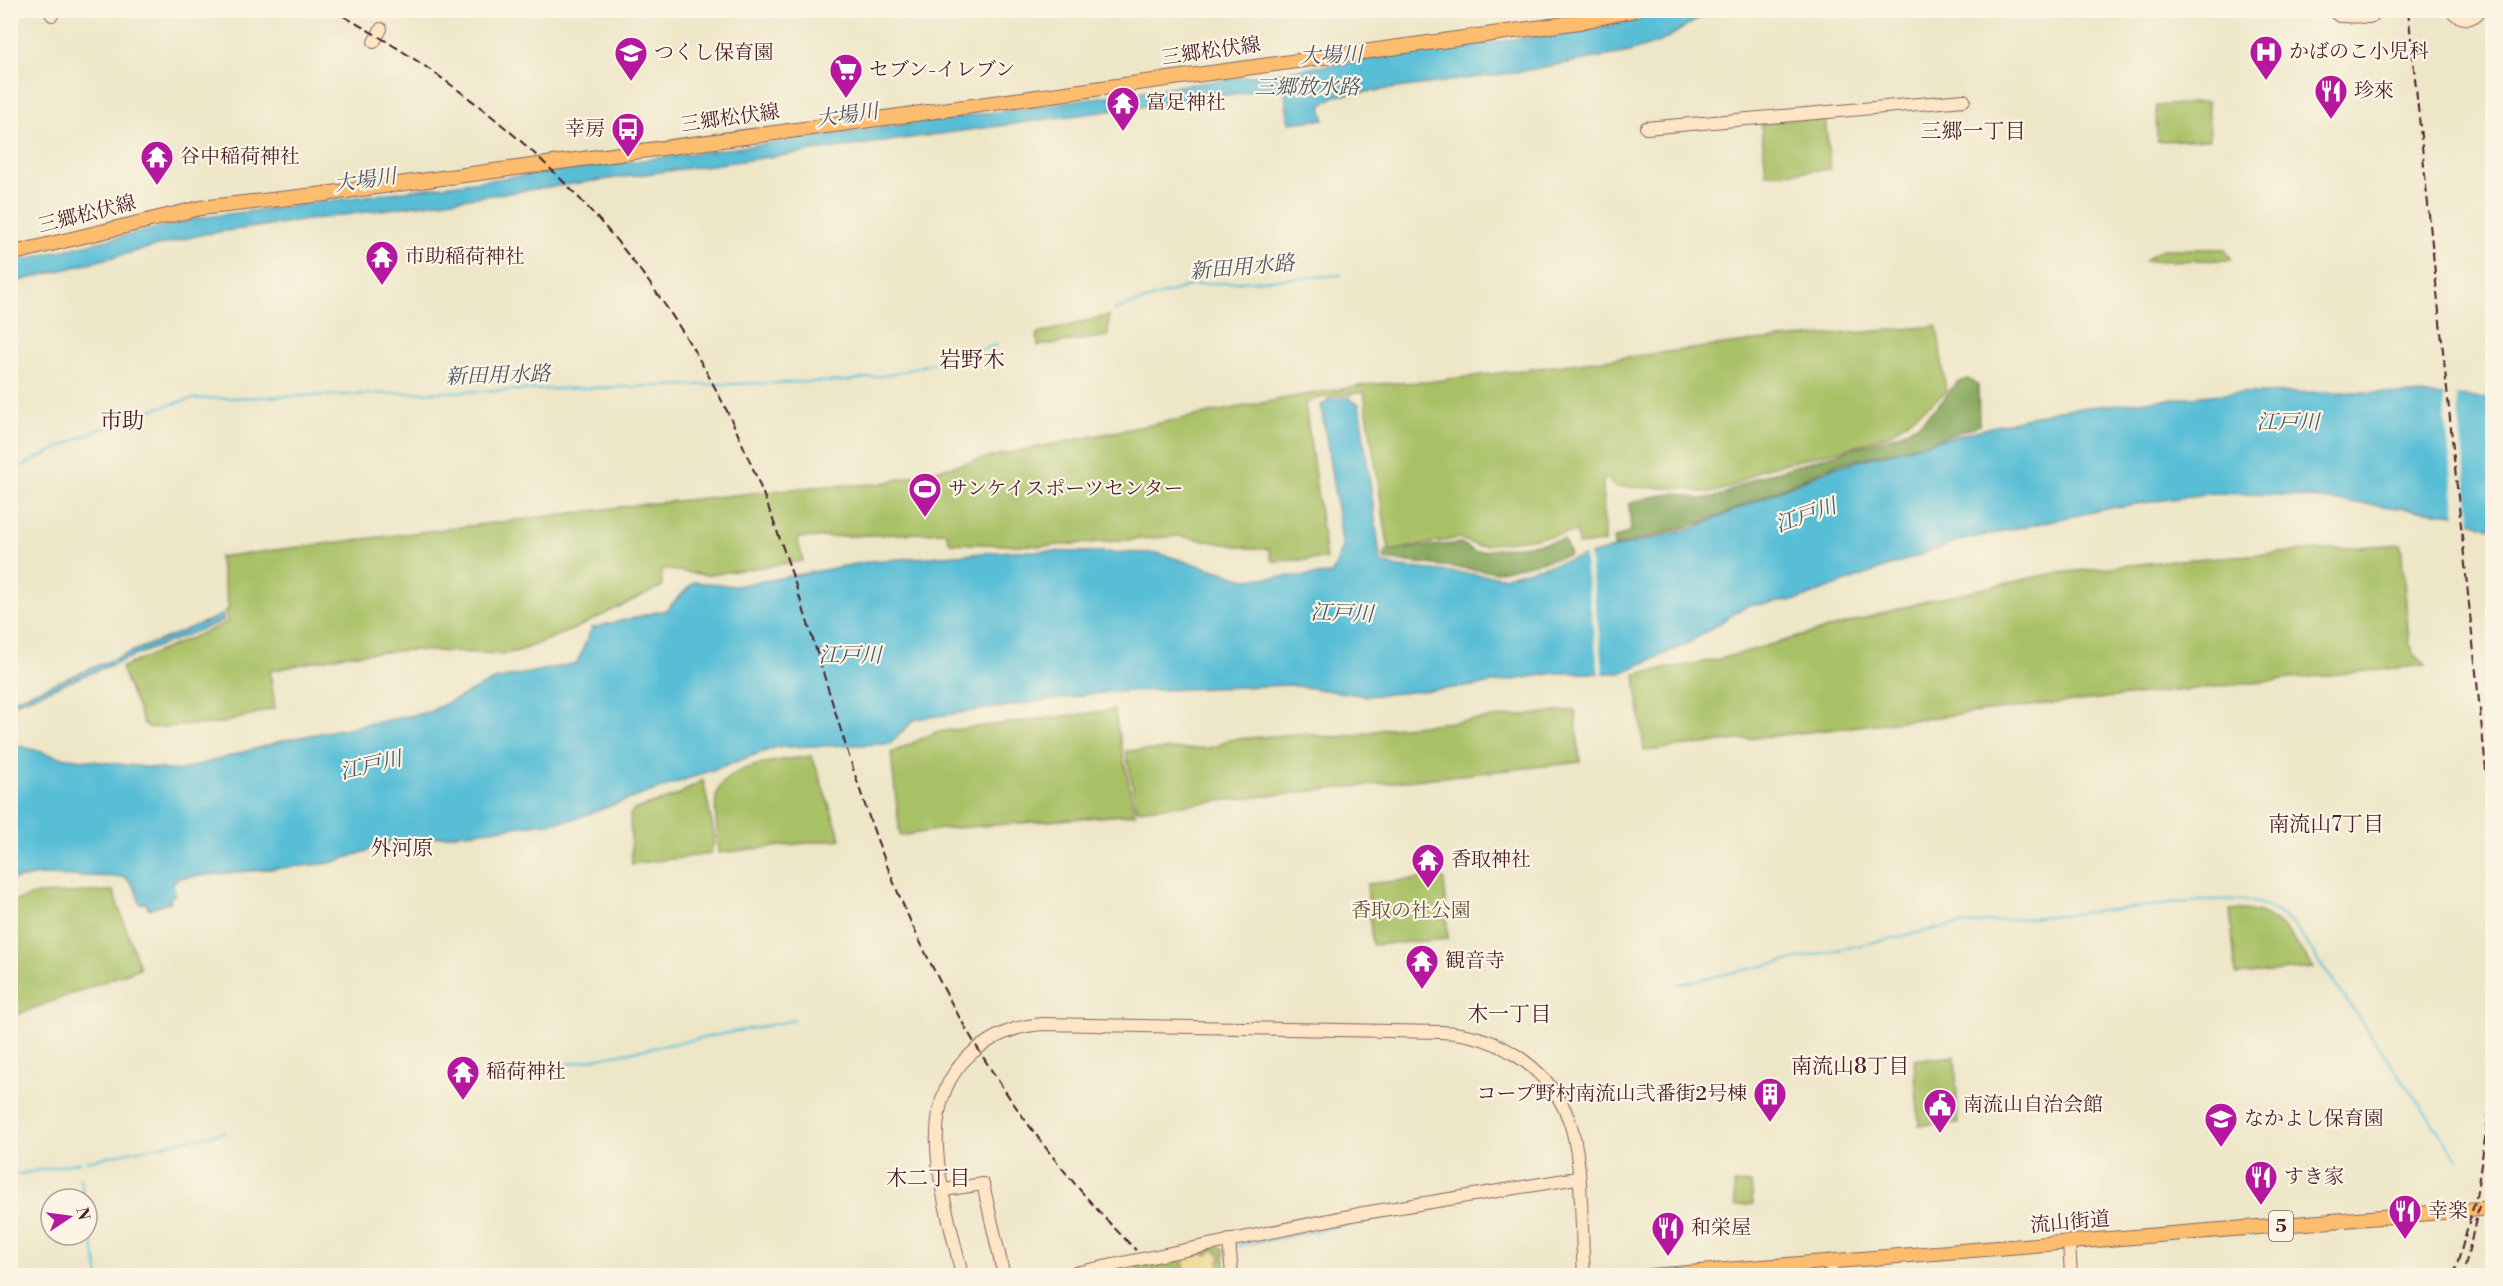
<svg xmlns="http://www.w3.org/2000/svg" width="2503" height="1286" font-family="'Libre Bodoni','Noto Serif JP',serif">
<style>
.green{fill:#a9c166;stroke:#7a7048;stroke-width:1.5}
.forest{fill:#86a75b;stroke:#686343;stroke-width:1.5}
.sand{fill:#eeda9e;stroke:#9c7c64;stroke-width:1.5}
.water{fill:#59bed6;stroke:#526e80;stroke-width:1.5}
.pier{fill:#ede6c7}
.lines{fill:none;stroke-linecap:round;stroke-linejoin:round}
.stream{stroke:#59bed6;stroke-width:2}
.secondary-casing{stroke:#836562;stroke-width:14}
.primary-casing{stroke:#836562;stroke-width:16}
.secondary{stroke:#fee5c5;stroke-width:12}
.primary{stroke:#fcbd6e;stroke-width:14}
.rail{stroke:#4a1f2b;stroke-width:2;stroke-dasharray:9 4.5;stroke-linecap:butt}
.labels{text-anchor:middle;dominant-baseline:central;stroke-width:4.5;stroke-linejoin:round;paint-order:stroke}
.shield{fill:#fcf5e5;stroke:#7f5f63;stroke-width:1.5}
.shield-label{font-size:18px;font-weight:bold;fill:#4a1f2b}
.street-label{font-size:20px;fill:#4a1f2b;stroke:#fcf5e5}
.poi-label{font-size:20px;fill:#4a1f2b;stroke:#fcf5e5;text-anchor:start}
.park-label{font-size:20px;fill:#66503d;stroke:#fcf5e5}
.water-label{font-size:21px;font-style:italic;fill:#4f5767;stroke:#fcf5e5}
.neighbourhood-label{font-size:21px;fill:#4a1f2b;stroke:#fcf5e5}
.quarter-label{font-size:22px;fill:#4a1f2b;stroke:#fcf5e5}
</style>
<rect width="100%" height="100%" fill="#fcf5e5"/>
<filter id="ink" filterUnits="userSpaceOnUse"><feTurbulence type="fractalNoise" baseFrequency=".0167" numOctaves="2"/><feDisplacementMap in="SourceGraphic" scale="12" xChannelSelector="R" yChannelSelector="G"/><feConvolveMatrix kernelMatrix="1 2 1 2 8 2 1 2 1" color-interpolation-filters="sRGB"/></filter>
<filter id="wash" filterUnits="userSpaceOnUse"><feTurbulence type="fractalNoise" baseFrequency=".008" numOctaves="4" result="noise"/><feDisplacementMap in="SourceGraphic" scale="24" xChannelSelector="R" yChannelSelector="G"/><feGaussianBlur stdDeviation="1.35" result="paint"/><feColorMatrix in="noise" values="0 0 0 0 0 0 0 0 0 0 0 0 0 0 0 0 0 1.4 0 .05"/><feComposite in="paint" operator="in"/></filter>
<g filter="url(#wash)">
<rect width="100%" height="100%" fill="#ede6c7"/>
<g class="green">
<polygon points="2208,102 2210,139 2157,141 2156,106"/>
<polygon points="1825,117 1830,169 1766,174 1761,122"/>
<polygon points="2162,249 2225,249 2232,260 2145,261"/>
<polygon points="1109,315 1108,336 1038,346 1037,334"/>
<polygon points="1937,326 1946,392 1890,434 1856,446 1761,469 1731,487 1714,492 1700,492 1685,488 1615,487 1607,478 1603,480 1604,542 1578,545 1577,532 1478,546 1459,538 1389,551 1364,392 1319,398 1305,403 1326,559 1272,561 1269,549 1249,548 1179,536 1046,546 950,543 946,532 797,538 803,561 707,575 661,569 662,586 574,629 519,651 503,654 411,650 345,655 270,671 275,708 223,723 150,728 144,724 121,668 228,622 224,611 229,610 219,557 637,505 823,486 879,484 1003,454 1292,397 1373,384 1427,382 1755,341"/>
<polygon points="2401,544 2409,642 2414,654 2426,665 2039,705 1644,751 1635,674 1716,660 1930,600 2050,574 2166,561"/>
<polygon points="1114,710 1135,814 943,829 900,836 891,753 936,732"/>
<path d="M 1575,710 L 1580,762 L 1137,810 L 1126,751 L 1208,748 L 1220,745 L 1227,740 L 1307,733 C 1335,742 1363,733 1391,728 Z"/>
<path d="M 812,756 L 841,839 L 719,853 C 718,836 714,815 716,798 C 721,762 784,761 812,756 Z"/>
<polygon points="703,780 715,839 710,854 632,864 630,815 634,810 678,795"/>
<polygon points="1428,878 1444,879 1448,939 1372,945 1367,884"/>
<polygon points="113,891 140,968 11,1017 11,902 38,894"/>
<path d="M 2230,910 C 2276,906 2289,935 2314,968 L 2236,975 Z"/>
<polygon points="1955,1056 1958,1123 1919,1125 1914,1060"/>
<polygon points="1751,1183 1753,1204 1735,1206 1734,1184"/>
<polygon points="1220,1246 1224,1249 1226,1275 1143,1275 1134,1264"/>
</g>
<g class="forest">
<polygon points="1968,379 1978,385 1979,425 1924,444 1837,464 1705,522 1614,547 1614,539 1631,531 1629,504 1646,498 1677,493 1700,499 1720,496 1755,478 1895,436 1919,424 1944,399 1956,383"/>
<polygon points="1564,540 1570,555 1496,572 1384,559 1386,551 1461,543 1475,552"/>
</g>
<polygon class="sand" points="1213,1249 1222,1256 1219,1261 1223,1275 1187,1275 1183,1264 1186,1257 1201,1253 1208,1255"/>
<g class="water">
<polygon points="1655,11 1711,11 1662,41 1629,52 1511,73 1335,96 1321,106 1324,119 1289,123 1284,87 204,234 11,283 10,263 199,218 772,143 1610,26 1636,19"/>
<polygon points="2362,392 2492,398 2492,529 2454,514 2283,495 2212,493 2115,507 1958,541 1797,600 1746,606 1687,644 1621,673 1555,673 1474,686 1368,696 1290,685 1108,692 915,719 890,744 777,747 571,820 393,842 331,863 178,878 173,883 175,895 170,897 171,902 149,909 146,903 140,904 135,888 125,877 37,875 11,880 10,743 59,757 178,771 285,740 429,712 494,680 577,663 592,628 666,610 694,582 735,586 873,561 1013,551 1157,553 1245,579 1332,574 1343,547 1321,405 1327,403 1327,400 1350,397 1352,401 1359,404 1381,563 1399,567 1503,577 1694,528 1835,467 2058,410 2232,393"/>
<polygon points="222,615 224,620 11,705 11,701"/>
</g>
<g class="pier">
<polygon points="2443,393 2456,393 2471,524 2456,518"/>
<polygon points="1589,552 1604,676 1599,676 1584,553"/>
</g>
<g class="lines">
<g class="stream">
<polyline points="1114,310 1192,285 1341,275"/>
<path d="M 10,472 C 72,441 124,414 192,399 L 847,381 L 894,374 L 997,345"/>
<path d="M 1675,985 L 1949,926 L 2210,900 C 2246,898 2269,900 2295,927 L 2458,1159"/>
<polyline points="481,1081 795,1020"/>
<polyline points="86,1161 225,1132"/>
<polyline points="15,1175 80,1162"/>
<polyline points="80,1178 84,1199"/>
<polyline points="87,1215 99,1276"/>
<polyline points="1234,1246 1432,1209"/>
</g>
</g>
</g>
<g filter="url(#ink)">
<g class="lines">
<defs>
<g id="secondary">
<polyline points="49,10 52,15"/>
<polyline points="2332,10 2339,16 2369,17 2373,16 2375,10"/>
<path d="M 2451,10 C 2459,20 2473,22 2480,10"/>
<polyline points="374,42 381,29"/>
<polyline points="1646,128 1964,100"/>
<polyline points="944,1190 983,1184 1004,1276"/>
<polyline points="1229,1240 1232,1276"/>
<polyline points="2069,1242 2071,1276"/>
<polyline points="1831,1261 1832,1276"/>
<path d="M 962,1276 C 948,1207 908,1107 972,1053 C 994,1035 1015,1026 1043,1024 L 1441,1032 C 1500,1034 1555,1071 1572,1129 C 1583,1169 1581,1232 1584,1276"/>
<polyline points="1060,1276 1358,1214 1577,1178"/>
</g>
<g id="primary">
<polyline points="10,254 200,208 324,194 885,118 1579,22 1635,10"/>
<polyline points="1650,1276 2492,1208"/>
</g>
</defs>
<use href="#secondary" class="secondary-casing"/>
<use href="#primary" class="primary-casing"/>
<use href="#secondary" class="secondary"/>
<use href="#primary" class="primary"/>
<g class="rail">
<path d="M 332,10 C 500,100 636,232 723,403 C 786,528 820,672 865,805 C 919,968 1013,1129 1136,1250"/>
<polyline points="2408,10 2492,828"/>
<polyline points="2465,1267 2479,1206"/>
<polyline points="2454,1276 2476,1197 2492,1093"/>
</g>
</g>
</g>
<defs>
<symbol id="hospital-pin" viewBox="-11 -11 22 30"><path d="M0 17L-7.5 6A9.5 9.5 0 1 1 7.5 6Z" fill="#b5179e" stroke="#fcf5e5"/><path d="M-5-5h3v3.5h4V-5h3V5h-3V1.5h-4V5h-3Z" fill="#fff"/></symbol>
<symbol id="school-pin" viewBox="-11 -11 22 30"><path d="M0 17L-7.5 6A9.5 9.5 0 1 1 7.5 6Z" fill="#b5179e" stroke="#fcf5e5"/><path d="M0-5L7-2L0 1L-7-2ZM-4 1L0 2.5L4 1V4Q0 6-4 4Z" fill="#fff"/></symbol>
<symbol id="supermarket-pin" viewBox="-11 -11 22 30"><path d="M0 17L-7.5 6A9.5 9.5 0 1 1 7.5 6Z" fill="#b5179e" stroke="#fcf5e5"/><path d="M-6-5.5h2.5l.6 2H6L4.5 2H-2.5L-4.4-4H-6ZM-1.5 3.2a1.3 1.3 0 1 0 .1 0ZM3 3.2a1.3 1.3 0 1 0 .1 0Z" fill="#fff"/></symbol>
<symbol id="restaurant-pin" viewBox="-11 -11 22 30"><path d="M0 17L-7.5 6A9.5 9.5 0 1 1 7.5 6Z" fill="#b5179e" stroke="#fcf5e5"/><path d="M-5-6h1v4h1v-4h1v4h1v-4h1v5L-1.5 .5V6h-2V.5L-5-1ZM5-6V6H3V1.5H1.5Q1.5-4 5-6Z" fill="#fff"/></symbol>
<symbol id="temple-pin" viewBox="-11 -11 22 30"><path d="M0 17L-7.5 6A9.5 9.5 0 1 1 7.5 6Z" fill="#b5179e" stroke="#fcf5e5"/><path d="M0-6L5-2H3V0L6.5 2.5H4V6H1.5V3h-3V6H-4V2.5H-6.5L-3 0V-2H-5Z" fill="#fff"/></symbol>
<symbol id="bus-pin" viewBox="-11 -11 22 30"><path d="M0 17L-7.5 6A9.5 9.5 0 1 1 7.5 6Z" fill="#b5179e" stroke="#fcf5e5"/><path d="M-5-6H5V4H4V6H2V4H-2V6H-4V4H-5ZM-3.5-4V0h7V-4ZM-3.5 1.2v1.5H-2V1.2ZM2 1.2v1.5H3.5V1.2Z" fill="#fff"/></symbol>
<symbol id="stadium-pin" viewBox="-11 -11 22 30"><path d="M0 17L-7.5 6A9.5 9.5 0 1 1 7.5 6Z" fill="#b5179e" stroke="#fcf5e5"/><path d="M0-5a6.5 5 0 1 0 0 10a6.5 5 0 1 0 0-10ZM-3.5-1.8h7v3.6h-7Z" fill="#fff"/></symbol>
<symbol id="building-pin" viewBox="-11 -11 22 30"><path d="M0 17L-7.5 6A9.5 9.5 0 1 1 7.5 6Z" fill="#b5179e" stroke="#fcf5e5"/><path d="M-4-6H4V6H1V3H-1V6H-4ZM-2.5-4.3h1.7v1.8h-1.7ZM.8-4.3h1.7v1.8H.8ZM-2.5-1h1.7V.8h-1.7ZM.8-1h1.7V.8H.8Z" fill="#fff"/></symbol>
<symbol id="civic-pin" viewBox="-11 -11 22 30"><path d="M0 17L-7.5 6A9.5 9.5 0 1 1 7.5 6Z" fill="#b5179e" stroke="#fcf5e5"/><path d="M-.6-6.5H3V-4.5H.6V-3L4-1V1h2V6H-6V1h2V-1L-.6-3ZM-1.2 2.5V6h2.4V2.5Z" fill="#fff"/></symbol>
</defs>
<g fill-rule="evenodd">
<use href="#hospital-pin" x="2247" y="33" width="38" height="52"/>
<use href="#school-pin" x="612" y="34" width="38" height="52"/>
<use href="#supermarket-pin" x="827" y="51" width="38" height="52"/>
<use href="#restaurant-pin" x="2312" y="72" width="38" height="52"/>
<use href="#temple-pin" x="1104" y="84" width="38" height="52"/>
<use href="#bus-pin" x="609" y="110" width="38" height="52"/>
<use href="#temple-pin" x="138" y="138" width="38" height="52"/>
<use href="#temple-pin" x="363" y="238" width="38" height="52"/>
<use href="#stadium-pin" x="906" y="470" width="38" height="52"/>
<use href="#temple-pin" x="1409" y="841" width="38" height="52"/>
<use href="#temple-pin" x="1403" y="942" width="38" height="52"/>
<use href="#temple-pin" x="444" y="1053" width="38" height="52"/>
<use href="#building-pin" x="1751" y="1075" width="38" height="52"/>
<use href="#civic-pin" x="1921" y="1086" width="38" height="52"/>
<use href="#school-pin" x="2202" y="1100" width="38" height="52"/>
<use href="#restaurant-pin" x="2242" y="1158" width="38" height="52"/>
<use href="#restaurant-pin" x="2386" y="1192" width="38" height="52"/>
<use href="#restaurant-pin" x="1649" y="1209" width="38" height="52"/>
</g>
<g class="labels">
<rect class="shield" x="2269" y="1211" width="24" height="30" rx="4.5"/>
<g class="shield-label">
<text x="2281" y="1226">5</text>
</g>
<g class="street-label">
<text transform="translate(1211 52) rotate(-8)">三郷松伏線</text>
<text transform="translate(730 119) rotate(-8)">三郷松伏線</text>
<text transform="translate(87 215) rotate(-14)">三郷松伏線</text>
<text transform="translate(2070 1223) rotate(-5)">流山街道</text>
</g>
<g class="poi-label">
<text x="2289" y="52">かばのこ小児科</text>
<text x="654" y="53">つくし保育園</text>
<text x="869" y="70">セブン-イレブン</text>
<text x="2354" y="91">珍來</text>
<text x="1146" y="103">富足神社</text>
<text x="605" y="129" text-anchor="end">幸房</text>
<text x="180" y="157">谷中稲荷神社</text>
<text x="405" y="257">市助稲荷神社</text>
<text x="948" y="489">サンケイスポーツセンター</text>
<text x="1451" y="860">香取神社</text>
<text x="1445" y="961">観音寺</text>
<text x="486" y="1072">稲荷神社</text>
<text x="1747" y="1094" text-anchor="end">コープ野村南流山弐番街2号棟</text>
<text x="1963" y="1105">南流山自治会館</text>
<text x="2244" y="1119">なかよし保育園</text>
<text x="2284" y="1177">すき家</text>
<text x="2428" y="1211">幸楽</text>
<text x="1691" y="1228">和栄屋</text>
</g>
<g class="park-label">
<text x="1411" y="911">香取の社公園</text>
</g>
<g class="water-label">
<text transform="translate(1331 56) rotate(-2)">大場川</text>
<text x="1307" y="88">三郷放水路</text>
<text transform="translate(847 116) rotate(-8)">大場川</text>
<text transform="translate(365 181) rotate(-8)">大場川</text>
<text transform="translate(1242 268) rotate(-5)">新田用水路</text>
<text transform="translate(498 376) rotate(-2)">新田用水路</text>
<text x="2288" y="423">江戸川</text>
<text transform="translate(1806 516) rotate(-19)">江戸川</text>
<text transform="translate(1342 614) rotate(2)">江戸川</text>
<text x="850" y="656">江戸川</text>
<text transform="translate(371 766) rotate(-13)">江戸川</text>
</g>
<g class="neighbourhood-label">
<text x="1973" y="132">三郷一丁目</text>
<text x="2326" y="825">南流山7丁目</text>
<text x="402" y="849">外河原</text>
<text x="1509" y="1015">木一丁目</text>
<text x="1850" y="1067">南流山8丁目</text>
<text x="928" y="1179">木二丁目</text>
</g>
<g class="quarter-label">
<text x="972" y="360">岩野木</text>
<text x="122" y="421">市助</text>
</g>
</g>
<rect width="2503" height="1286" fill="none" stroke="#fcf5e5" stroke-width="36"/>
<g transform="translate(69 1217) rotate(77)"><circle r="28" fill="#fcf5e5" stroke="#b59f9b" stroke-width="1.5"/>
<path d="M0-4.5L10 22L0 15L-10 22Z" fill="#b5179e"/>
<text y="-9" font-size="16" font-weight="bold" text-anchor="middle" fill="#4a1f2b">N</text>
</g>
</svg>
